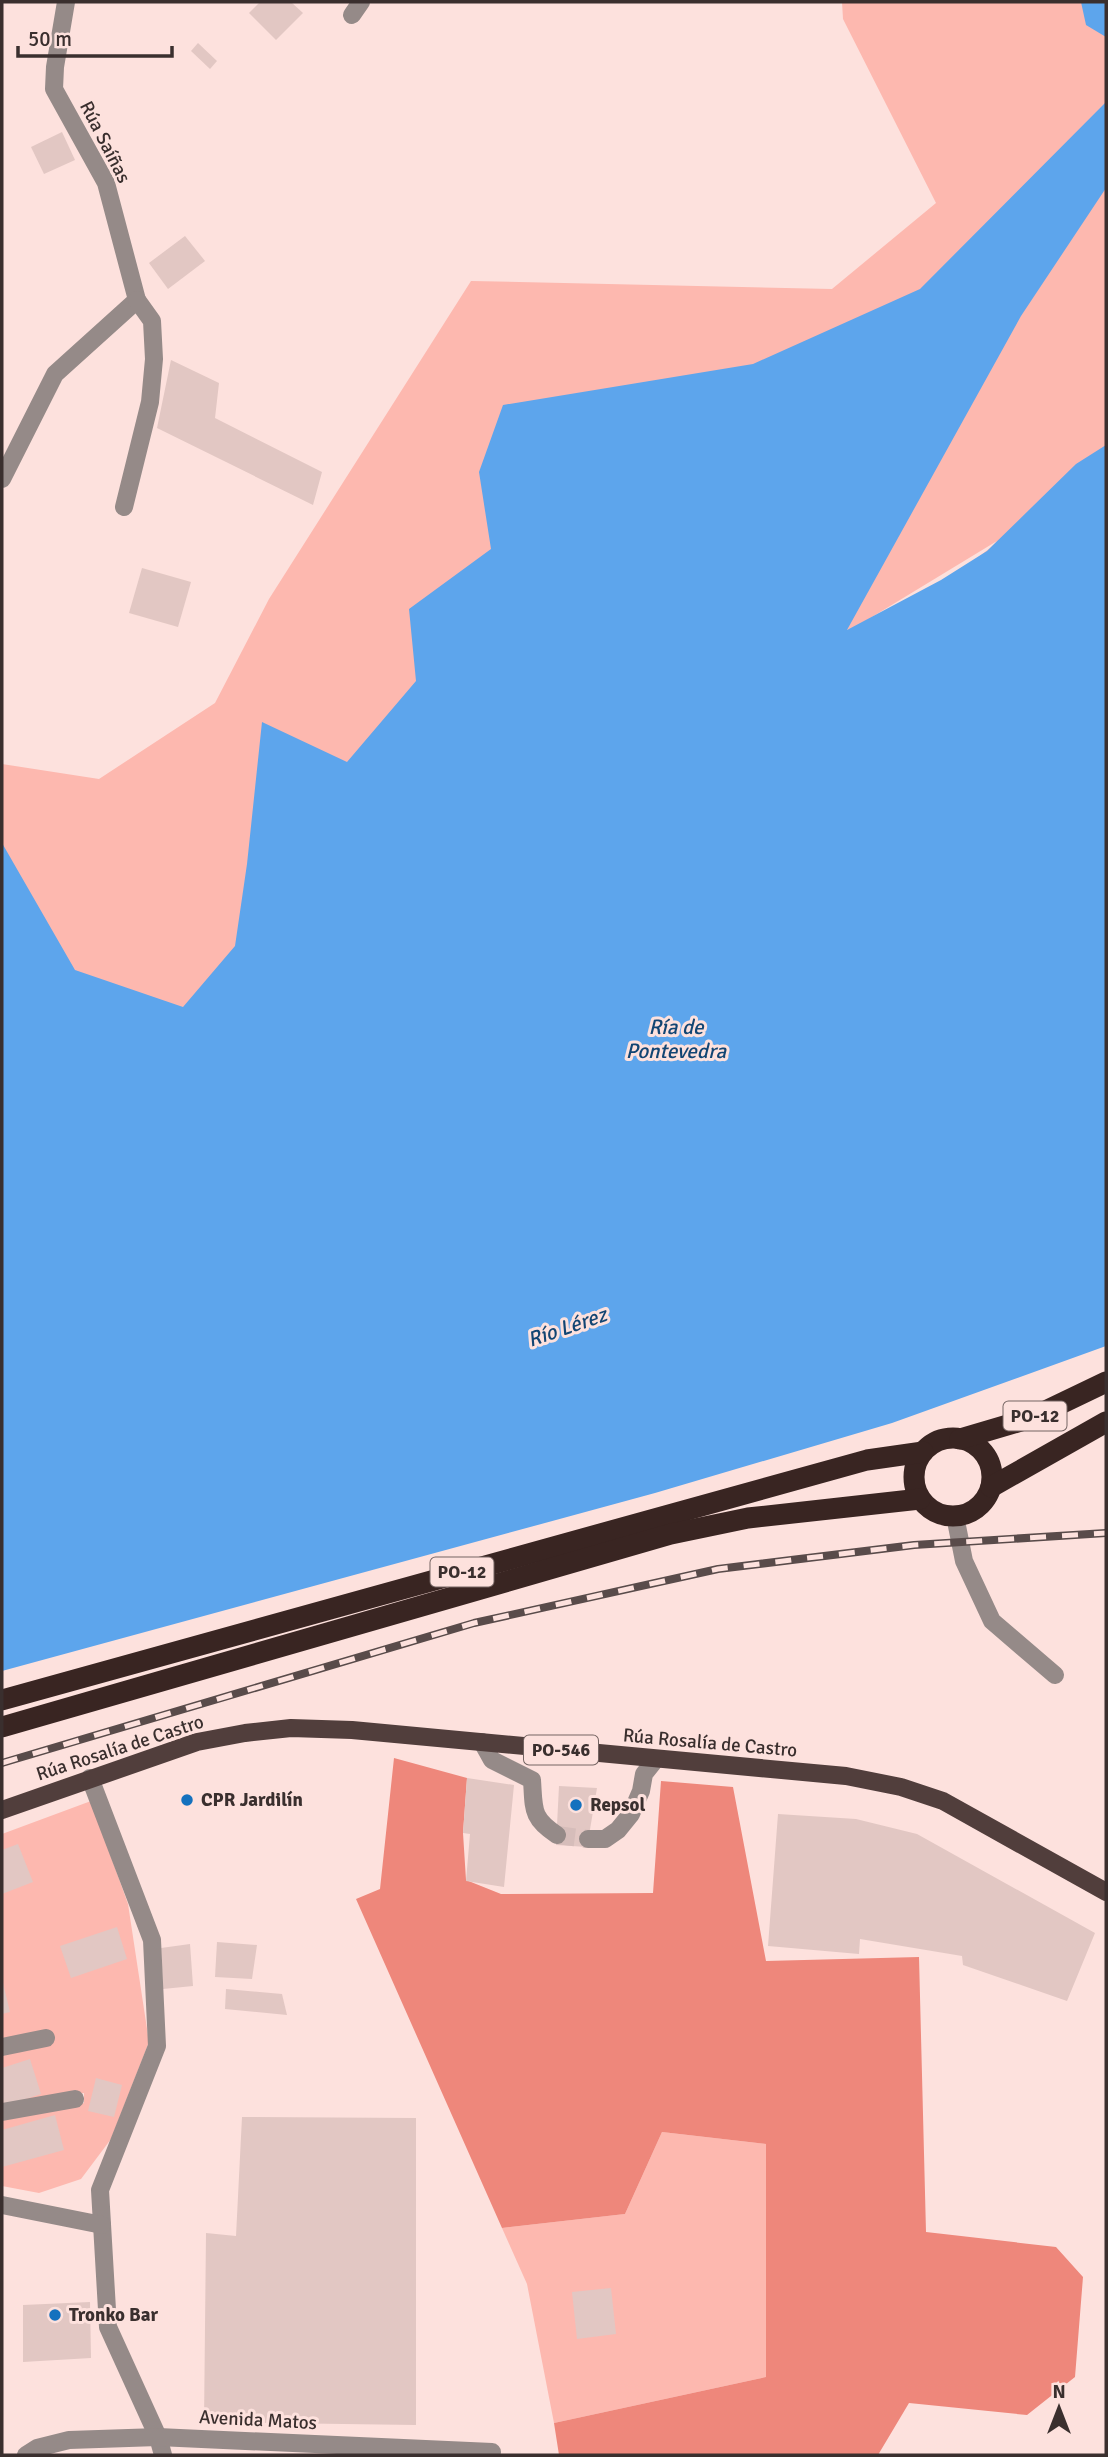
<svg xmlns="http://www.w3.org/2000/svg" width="1108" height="2457" font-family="Signika,sans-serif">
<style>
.green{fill:#fdb8af;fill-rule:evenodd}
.forest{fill:#ee877b}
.water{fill:#5da5ec}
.building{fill:#e2c7c3}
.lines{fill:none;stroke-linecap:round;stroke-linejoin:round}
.minor-tunnel{stroke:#d6bdba;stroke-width:18;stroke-dasharray:18 9;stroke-linecap:butt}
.minor{stroke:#958a88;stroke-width:18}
.major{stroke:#513e3c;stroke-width:18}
.highway{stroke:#392522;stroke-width:21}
.rail-casing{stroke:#594b4a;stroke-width:8}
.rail{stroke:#fde1dd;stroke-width:5;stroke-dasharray:16;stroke-linecap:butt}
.poi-dot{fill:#1471be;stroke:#fde1dd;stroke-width:2.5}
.labels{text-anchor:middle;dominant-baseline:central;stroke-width:6;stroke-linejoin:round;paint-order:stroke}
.shield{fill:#fde1dd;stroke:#746462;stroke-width:2}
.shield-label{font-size:18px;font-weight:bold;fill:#3a2f2e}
.street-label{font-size:19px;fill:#3a2f2e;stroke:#fde1dd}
.poi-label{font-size:19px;font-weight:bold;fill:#3a2f2e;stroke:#fde1dd;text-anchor:start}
.water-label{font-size:21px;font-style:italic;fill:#124573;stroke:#fde1dd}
</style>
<rect width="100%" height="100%" fill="#fde1dd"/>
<g class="green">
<path d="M 842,2 L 1106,2 L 1106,844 L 2,1347 L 2,764 L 99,779 L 215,703 L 269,599 L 471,281 L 832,289 L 936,203 L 843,19 ZM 997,541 C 977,564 897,607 867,620 Z"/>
<polygon points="91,1801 128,1904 149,2042 111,2139 81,2179 39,2193 2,2186 2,2120 84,2103 84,2093 2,2108 2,1834"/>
<polygon points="662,2132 766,2144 766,2377 554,2423 527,2284 502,2228 625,2214"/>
</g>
<polygon class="forest" points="394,1758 467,1778 463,1833 466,1880 501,1894 653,1893 661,1781 733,1787 766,1961 919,1957 926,2232 1056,2247 1083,2277 1075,2377 1027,2415 909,2403 878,2455 559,2455 554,2423 766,2377 766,2144 662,2132 625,2214 502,2228 356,1899 380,1889"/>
<g class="water">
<polygon points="1081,2 1106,2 1106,37 1086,25"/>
<polygon points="1106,102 1106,188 1021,316 847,630 941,580 987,551 1076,464 1106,445 1106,1346 892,1423 655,1493 2,1671 2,843 75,970 183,1007 235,946 247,864 262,722 347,762 416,681 409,609 491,549 479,472 503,405 753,364 920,289"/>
</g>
<g class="building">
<polygon points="260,2 291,2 303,13 276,40 249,13"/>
<polygon points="198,43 217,61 210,69 191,51"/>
<polygon points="62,132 75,160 44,174 31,147"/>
<polygon points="185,236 205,261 168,289 149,263"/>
<polygon points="171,360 219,383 215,418 322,472 313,505 157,428"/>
<polygon points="142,568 191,582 178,627 129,613"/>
<polygon points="467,1778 514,1785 504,1887 466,1881 470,1834 463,1833"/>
<polygon points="559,1786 597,1788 587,1847 556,1845"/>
<polygon points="778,1814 856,1819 917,1834 1095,1933 1067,2001 963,1965 962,1956 860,1939 859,1954 768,1946"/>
<polygon points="18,1844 33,1882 2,1894 2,1850"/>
<polygon points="117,1927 127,1959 71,1978 60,1946"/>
<polygon points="217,1942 257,1945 252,1979 215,1977"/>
<polygon points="190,1944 193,1986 163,1989 161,1948"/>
<polygon points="3,1983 10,2012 2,2014 2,1984"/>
<polygon points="226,1989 282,1994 287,2015 225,2009"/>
<polygon points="30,2059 41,2094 2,2107 2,2068"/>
<polygon points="96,2078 122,2085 114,2117 88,2111"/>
<polygon points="55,2115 64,2150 2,2167 2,2130"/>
<polygon points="242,2117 416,2118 416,2425 204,2422 206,2233 236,2236"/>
<polygon points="611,2288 616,2334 577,2339 572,2292"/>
<polygon points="90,2302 91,2358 23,2362 23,2305"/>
</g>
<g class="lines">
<polyline class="minor-tunnel" points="557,1835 588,1839"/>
<g class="minor">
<polyline points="352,15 361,2"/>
<polyline points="2,479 55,374 137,300 106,183 54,89 55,67 66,2"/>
<polyline points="124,507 150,402 154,359 152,321 137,300"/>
<polyline points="955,1516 964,1561 992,1621 1055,1675"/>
<path d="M 482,1742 L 492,1760 L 532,1780 C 534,1809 531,1818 557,1835"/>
<polyline points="90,1778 152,1940 157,2046 100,2190 108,2327 158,2437 163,2455"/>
<polyline points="588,1839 605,1839 618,1830 631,1814 641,1791 644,1774 656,1759"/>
<polyline points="2,2047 46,2038"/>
<polyline points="2,2112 75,2099"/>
<polyline points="2,2205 102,2225"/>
<polyline points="26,2455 37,2448 69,2440 158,2437 492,2452"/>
</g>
<polyline class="major" points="2,1810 197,1742 245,1733 291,1728 352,1730 846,1776 901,1787 943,1801 1106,1892"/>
<g class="highway">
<circle cx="953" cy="1477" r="39"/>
<polyline points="960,1439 1031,1418 1106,1382"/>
<polyline points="991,1487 1106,1422"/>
<polyline points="2,1700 867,1460 923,1452"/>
<polyline points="2,1727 671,1534 748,1518 920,1499"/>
</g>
<defs>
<polyline id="rail" points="2,1763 474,1623 718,1569 914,1545 1106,1533"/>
</defs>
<use href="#rail" class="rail-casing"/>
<use href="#rail" class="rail"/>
</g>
<g class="poi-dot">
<circle cx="187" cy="1800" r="7"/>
<circle cx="576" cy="1805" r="7"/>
<circle cx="55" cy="2315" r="7"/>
</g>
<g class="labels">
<g class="shield">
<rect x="1003.5" y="1401.5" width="63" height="29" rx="5"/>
<rect x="430.5" y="1557.5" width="63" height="29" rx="5"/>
<rect x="524" y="1735.5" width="74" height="29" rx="5"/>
</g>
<g class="shield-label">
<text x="1035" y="1416">PO-12</text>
<text x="462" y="1572">PO-12</text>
<text x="561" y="1750">PO-546</text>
</g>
<g class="street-label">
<text transform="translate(105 142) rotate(63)">Rúa Saíñas</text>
<text transform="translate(710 1743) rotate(5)">Rúa Rosalía de Castro</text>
<text transform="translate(120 1748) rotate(-18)">Rúa Rosalía de Castro</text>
<text transform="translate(258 2420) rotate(3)">Avenida Matos</text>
</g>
<g class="poi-label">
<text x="201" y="1800">CPR Jardilín</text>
<text x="590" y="1805">Repsol</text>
<text x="69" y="2315">Tronko Bar</text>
</g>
<g class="water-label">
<text x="676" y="1027">Ría de<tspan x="676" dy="24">Pontevedra</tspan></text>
<text transform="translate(567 1327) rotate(-19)">Río Lérez</text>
</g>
</g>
<rect width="1108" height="2457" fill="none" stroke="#3a2f2e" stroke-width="7"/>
<g transform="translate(1059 2408)" stroke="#fde1dd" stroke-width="5" paint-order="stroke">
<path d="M0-5L12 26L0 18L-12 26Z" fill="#3a2f2e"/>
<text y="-10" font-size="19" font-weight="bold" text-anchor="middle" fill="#3a2f2e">N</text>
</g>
<path d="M18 46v10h154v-10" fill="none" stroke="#3a2f2e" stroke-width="3.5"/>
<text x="28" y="46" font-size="21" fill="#3a2f2e" stroke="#fde1dd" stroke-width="5" paint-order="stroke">50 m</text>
</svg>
